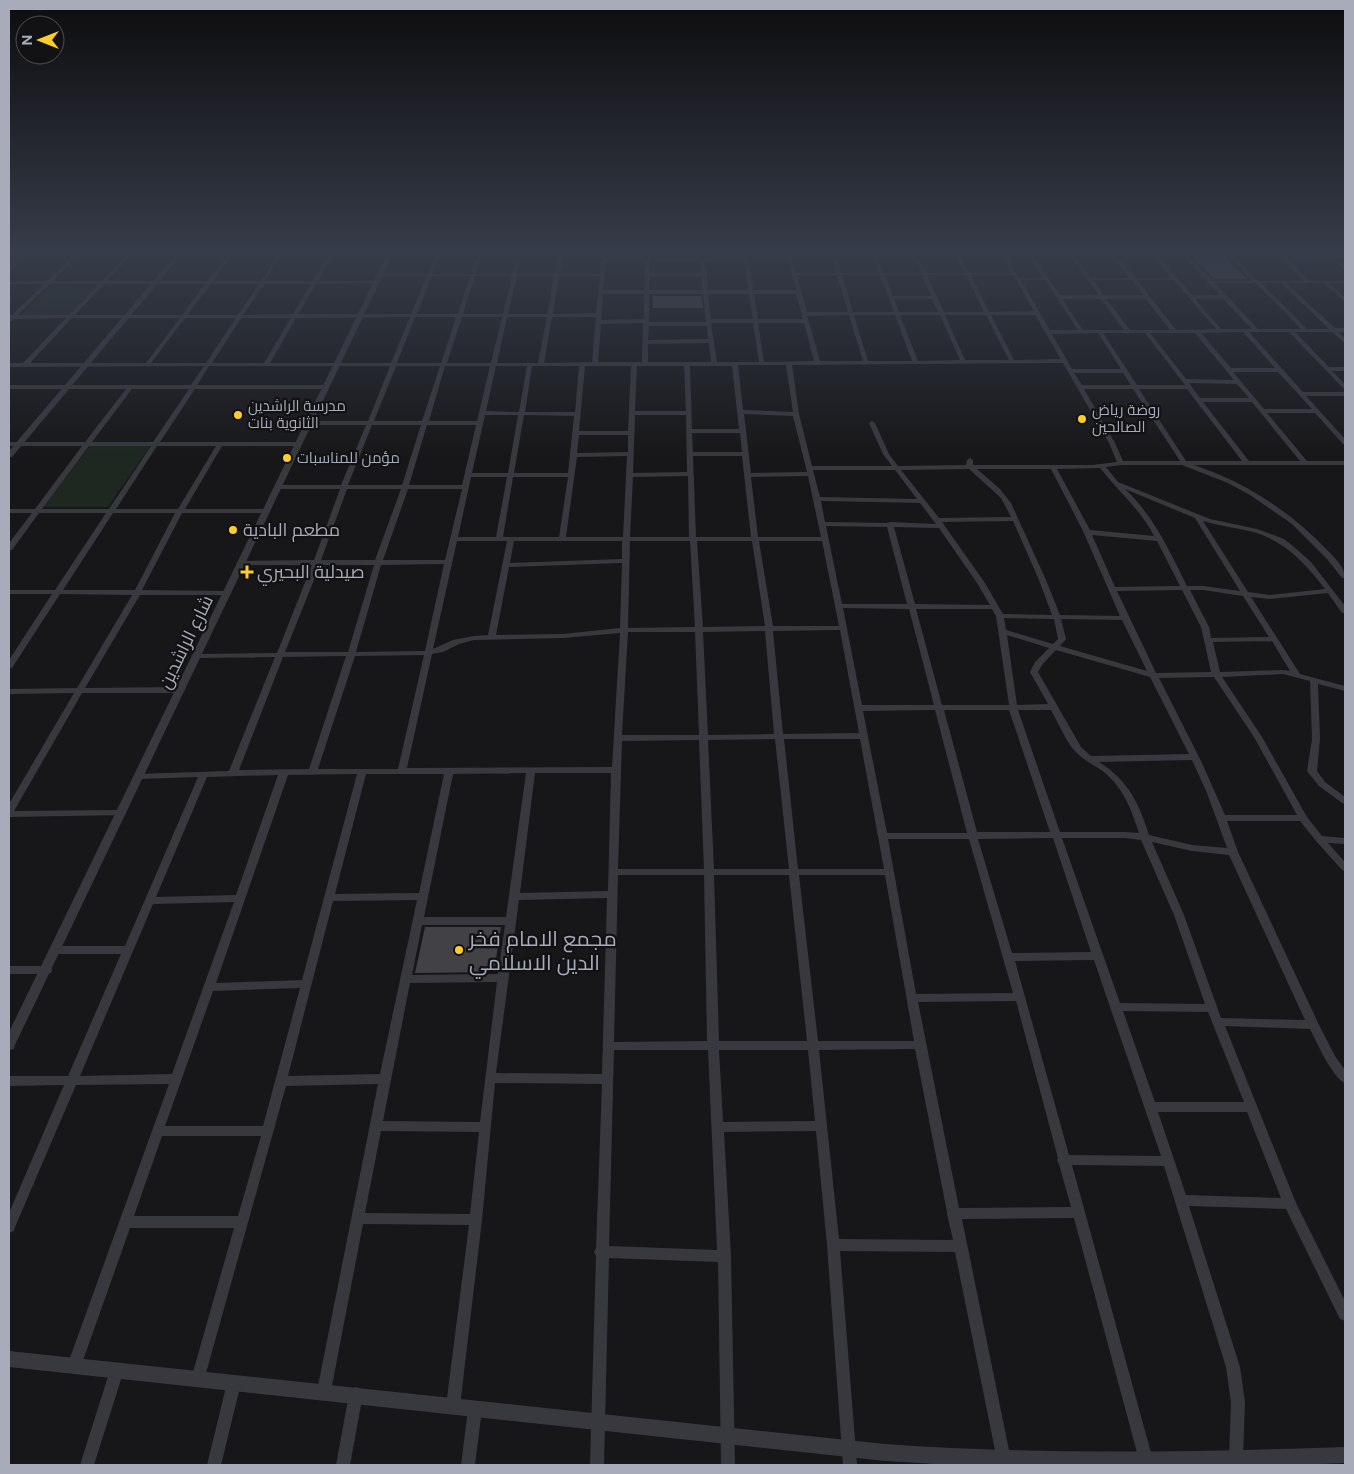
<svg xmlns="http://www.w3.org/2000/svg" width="1354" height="1474" font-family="Figtree,Cairo,sans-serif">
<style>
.green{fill:#1e2821}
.building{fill:#414146}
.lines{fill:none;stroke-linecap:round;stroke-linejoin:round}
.minor{fill:#38383f;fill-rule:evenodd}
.tertiary{fill:#38383f;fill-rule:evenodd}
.poi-dot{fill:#ffcd29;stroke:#121214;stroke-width:2}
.labels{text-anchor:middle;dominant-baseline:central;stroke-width:4.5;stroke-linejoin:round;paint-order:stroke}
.far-poi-label{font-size:15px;fill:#a8acba;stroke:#121214;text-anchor:start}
.poi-label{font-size:18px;fill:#a8acba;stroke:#121214;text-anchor:start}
.street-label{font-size:18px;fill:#a8acba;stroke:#121214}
.near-poi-label{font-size:21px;fill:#a8acba;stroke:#121214;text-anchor:start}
</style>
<rect width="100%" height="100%" fill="#171719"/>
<g class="green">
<polygon points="654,252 740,252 741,258 654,259"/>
<polygon points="97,285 69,315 20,316 51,286"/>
<polygon points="90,446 150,446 108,507 43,507"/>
</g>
<g class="building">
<polygon points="1222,252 1237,269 1247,279 1214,279 1189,253"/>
<polygon points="653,296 701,296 703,308 653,308"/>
<polygon points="425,927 501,927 494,972 415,973"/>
</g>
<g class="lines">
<g class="minor">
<polygon points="25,252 30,252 9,271 9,268"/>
<path d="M 77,252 L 82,252 L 53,281 L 102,281 L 129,252 L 134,252 L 107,281 L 208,281 L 230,252 L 234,252 L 213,281 L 261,281 L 280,252 L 284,252 L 265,281 L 313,281 L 330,252 L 334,252 L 318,281 L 377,281 L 379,282 L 377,283 L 316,284 L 298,314 L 411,314 L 427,276 L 380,276 L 378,275 L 380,274 L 428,274 L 437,252 L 441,252 L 433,274 L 471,274 L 479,252 L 483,252 L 476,274 L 512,274 L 518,252 L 522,252 L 517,274 L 555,274 L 559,252 L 563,252 L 560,274 L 600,274 L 602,252 L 606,252 L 606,259 L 645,259 L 646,252 L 650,252 L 650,259 L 744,259 L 743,252 L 747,252 L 748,259 L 787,259 L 786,252 L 790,252 L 796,273 L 836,273 L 830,252 L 834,252 L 841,273 L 879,273 L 872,252 L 876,252 L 884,273 L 921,273 L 912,252 L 916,252 L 926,273 L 964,273 L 954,252 L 958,252 L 969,273 L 1011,273 L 1000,252 L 1004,252 L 1019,278 L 1043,278 L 1026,252 L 1030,252 L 1060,295 L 1099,295 L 1067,252 L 1071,252 L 1091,278 L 1129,278 L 1110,252 L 1114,252 L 1135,278 L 1171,278 L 1150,252 L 1155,252 L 1192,295 L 1220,295 L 1180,252 L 1185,252 L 1212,281 L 1253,281 L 1225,252 L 1230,252 L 1258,281 L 1304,281 L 1274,252 L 1279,252 L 1284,257 L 1328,256 L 1330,255 L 1345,256 L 1345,258 L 1336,259 L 1345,267 L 1345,270 L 1330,259 L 1287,259 L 1310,281 L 1345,281 L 1345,283 L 1329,283 L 1345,298 L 1345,301 L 1323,283 L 1286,283 L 1335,328 L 1345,328 L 1345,332 L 1338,332 L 1345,338 L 1345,343 L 1332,332 L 1295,332 L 1329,367 L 1345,367 L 1345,371 L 1332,371 L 1345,384 L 1345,389 L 1343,388 L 1289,332 L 1249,332 L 1303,392 L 1345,392 L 1345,396 L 1306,396 L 1345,439 L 1345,445 L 1343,444 L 1315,413 L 1267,413 L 1307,461 L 1345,461 L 1345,465 L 1194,465 C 1245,482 1290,511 1327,550 C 1335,558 1345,567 1345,578 L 1342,578 L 1327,559 L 1292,524 L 1250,495 L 1228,483 L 1182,465 L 1121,465 L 1106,467 L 1118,482 L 1210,519 L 1257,529 L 1284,539 L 1293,546 L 1311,562 L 1345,606 L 1345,613 L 1342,613 L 1328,593 L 1270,599 L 1251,597 L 1300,674 L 1345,686 L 1345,691 L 1318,684 L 1320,739 L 1317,771 L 1325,782 L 1345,797 L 1345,804 L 1342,803 L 1319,786 L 1307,771 L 1312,739 L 1310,681 L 1283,674 L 1222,677 L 1262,737 L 1307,817 L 1322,836 L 1345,838 L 1345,844 L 1328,843 L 1345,862 L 1345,871 L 1342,870 L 1316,841 L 1300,821 L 1227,821 L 1238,852 L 1319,1025 L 1335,1056 L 1345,1070 L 1345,1083 C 1333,1079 1316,1041 1310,1029 L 1225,1026 L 1296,1203 L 1345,1301 L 1345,1321 L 1340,1319 L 1286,1209 L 1189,1206 L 1240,1367 L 1245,1402 L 1243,1458 L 1241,1463 L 1236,1465 L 1231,1463 L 1229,1458 L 1231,1402 L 1226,1367 L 1164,1166 L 1072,1165 L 1153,1460 L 1151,1465 L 1141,1465 L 1139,1460 L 1074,1218 L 962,1219 L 1012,1465 L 998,1465 L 955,1252 L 840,1251 L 857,1465 L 843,1465 L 827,1245 L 816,1131 L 724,1132 L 731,1256 L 735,1465 L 721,1465 L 718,1262 L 609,1258 L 604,1465 L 590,1465 L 596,1256 L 594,1252 L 596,1248 L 602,1084 L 495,1083 L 482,1220 L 460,1406 L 458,1411 L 453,1413 L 448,1411 L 446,1406 L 469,1225 L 363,1224 L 331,1391 L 329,1396 L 324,1398 L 319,1396 L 317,1391 L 378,1084 L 286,1086 L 203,1384 L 198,1386 L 193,1384 L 191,1379 L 234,1228 L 130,1228 L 81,1366 L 79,1371 L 74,1373 L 69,1371 L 67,1366 L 169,1084 L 76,1085 L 15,1227 L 14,1231 L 9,1233 L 9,1213 L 64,1085 L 9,1086 L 9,1076 L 68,1076 L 121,954 L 56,954 L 52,953 L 51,950 L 52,947 L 56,946 L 125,946 L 198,777 L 139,779 L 136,778 L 134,776 L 136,774 L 229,771 L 275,657 L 197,658 L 193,656 L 197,654 L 277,653 L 312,565 L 240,565 L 236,563 L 240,561 L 314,560 L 340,489 L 278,489 L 275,487 L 278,485 L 341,485 L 366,425 L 309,425 L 306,423 L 309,421 L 368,421 L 390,366 L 209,366 L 197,385 L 325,385 L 328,387 L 325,389 L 195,389 L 160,442 L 298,442 L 301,444 L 298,446 L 222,446 L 185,509 L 265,509 L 268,511 L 265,513 L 182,513 L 142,590 L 228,591 L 232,593 L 228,595 L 140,595 L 85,688 L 181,687 L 185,690 L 181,693 L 82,693 L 14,811 L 121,810 L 126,813 L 124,815 L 9,817 L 9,804 L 74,693 L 9,694 L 9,689 L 77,688 L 132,595 L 60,594 L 12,668 L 9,668 L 9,660 L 52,594 L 9,594 L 9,590 L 55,590 L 106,513 L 39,513 L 12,550 L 9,550 L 9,543 L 32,513 L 9,513 L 9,509 L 35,509 L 82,446 L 9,446 L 9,442 L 85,442 L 126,389 L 9,389 L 9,385 L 191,385 L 204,366 L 9,367 L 9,363 L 23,363 L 66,318 L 14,319 L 12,321 L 9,321 L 9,315 L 12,315 L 44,284 L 9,284 L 9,282 L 47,281 ZM 606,261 L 645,261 L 644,290 L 603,290 ZM 650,261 L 701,261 L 701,273 L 650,273 ZM 705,261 L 744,261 L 748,290 L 707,290 L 707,274 ZM 749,261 L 788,261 L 796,290 L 753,290 ZM 797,275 L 837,275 L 848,312 L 807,312 ZM 842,275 L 880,275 L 894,312 L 853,312 ZM 885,275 L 922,275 L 931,296 L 893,296 ZM 927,275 L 966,275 L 984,312 L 944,312 ZM 971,275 L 1013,275 L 1034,311 L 989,312 ZM 432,276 L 470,276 L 458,314 L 417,314 ZM 475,276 L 512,276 L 503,314 L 463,314 ZM 517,276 L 554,276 L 547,314 L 508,314 ZM 559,276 L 600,276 L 596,313 L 553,314 ZM 650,276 L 702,276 L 702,290 L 649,290 ZM 1021,280 L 1045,280 L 1078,330 L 1050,330 ZM 1093,280 L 1132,280 L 1143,295 L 1104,295 ZM 1137,280 L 1174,280 L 1216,329 L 1176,330 ZM 1215,283 L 1256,283 L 1301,329 L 1258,329 ZM 1261,283 L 1281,283 L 1329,329 L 1307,329 ZM 50,284 L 99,284 L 69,315 L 18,315 ZM 104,284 L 205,284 L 182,315 L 75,315 ZM 211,284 L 259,284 L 238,315 L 187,315 ZM 264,284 L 311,284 L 293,314 L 243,315 ZM 603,294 L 644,294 L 644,319 L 601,320 ZM 649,294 L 703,294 L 706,322 L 649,322 ZM 708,294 L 749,294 L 753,319 L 711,319 ZM 754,294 L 796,294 L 803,319 L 758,319 ZM 894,299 L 932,299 L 938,312 L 899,312 ZM 1062,299 L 1101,299 L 1124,330 L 1083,330 ZM 1106,299 L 1146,299 L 1170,330 L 1130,330 ZM 1195,299 L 1223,299 L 1252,329 L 1221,329 ZM 849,315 L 863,361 L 820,361 L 807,316 ZM 854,315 L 895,315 L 912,361 L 868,361 ZM 900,315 L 940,315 L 960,360 L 918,361 ZM 945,315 L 986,315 L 1009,360 L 965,360 ZM 991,315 L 1035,315 L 1061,359 L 1014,360 ZM 410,317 L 391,363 L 270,363 L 296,318 ZM 415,317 L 456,317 L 441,363 L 397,363 ZM 462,317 L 502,317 L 491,363 L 447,363 ZM 507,317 L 547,317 L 538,363 L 497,363 ZM 552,317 L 596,317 L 592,362 L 544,363 ZM 72,318 L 180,318 L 146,363 L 30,363 ZM 185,318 L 236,318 L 206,363 L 151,363 ZM 241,318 L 291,318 L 264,363 L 212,363 ZM 643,323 L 642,362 L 598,362 L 601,324 ZM 711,323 L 753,323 L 759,362 L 717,362 ZM 758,323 L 804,323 L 814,361 L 764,362 ZM 649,326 L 707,326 L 708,339 L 648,340 ZM 1243,332 L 1275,368 L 1231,368 L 1201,333 ZM 1098,333 L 1121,369 L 1072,369 L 1052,334 ZM 1103,333 L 1145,333 L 1185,385 L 1137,385 ZM 1150,333 L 1195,333 L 1234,380 L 1186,379 ZM 709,343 L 711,362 L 648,362 L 648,344 ZM 1063,363 L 1109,443 L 1117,462 L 1092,465 L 973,465 L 973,460 L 970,458 L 967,460 L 966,465 L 898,466 L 889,454 L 875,423 L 872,421 L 869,423 L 883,454 L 892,466 L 812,466 L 799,414 L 792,365 ZM 738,365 L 786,365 L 793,412 L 743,410 ZM 396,366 L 440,366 L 422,421 L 374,421 ZM 445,366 L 490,366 L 477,421 L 429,421 ZM 496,366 L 527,366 L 519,412 L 486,411 ZM 532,366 L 579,366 L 575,412 L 525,412 ZM 585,366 L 631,366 L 628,431 L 579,431 ZM 637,366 L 684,366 L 686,411 L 635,411 ZM 690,366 L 732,366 L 739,429 L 692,429 ZM 1233,372 L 1278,372 L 1312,409 L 1264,409 ZM 1074,373 L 1123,373 L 1131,385 L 1082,385 ZM 1189,383 L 1237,384 L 1249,398 L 1200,398 ZM 132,389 L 189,389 L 153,442 L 92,442 ZM 1084,389 L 1133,389 L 1180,461 L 1123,461 L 1115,443 ZM 1139,389 L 1187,389 L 1242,461 L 1186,461 ZM 1203,402 L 1252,402 L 1300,461 L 1249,461 ZM 744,414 L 793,416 L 807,472 L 751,473 ZM 485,415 L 518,415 L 508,473 L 472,473 ZM 524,415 L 574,416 L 568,473 L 514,473 ZM 635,415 L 686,415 L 687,472 L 633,473 ZM 372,425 L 421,425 L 402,485 L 348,485 ZM 427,425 L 476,425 L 462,485 L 409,485 ZM 692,433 L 740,433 L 742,452 L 693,452 ZM 579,435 L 628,435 L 628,452 L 577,453 ZM 89,446 L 151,446 L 109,509 L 42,509 ZM 157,446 L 216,446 L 178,509 L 116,509 ZM 627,456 L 623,537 L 566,537 L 577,457 ZM 693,456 L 742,456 L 751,537 L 696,537 ZM 1100,468 C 1118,491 1141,510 1154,536 L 1090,530 L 1057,469 ZM 969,469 L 1001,498 L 1011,517 L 939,518 L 901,470 ZM 977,469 L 1051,469 L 1083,531 L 1120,616 L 1060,615 L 1046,580 L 1011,503 L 1000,489 ZM 813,470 L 895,470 L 917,499 L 820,497 ZM 688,476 L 689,537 L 630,537 L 633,477 ZM 808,476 L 821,537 L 758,537 L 751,477 ZM 471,477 L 507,477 L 496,537 L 458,537 ZM 513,477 L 568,477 L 559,537 L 503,537 ZM 347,489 L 401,489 L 375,560 L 321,560 ZM 408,489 L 462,489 L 445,560 L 383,560 ZM 1125,489 L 1195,518 L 1240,591 L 1203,586 L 1187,586 C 1170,552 1154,516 1125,489 ZM 821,501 L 920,503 L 936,524 L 890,522 L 887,523 L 825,522 ZM 113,513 L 175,513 L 135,590 L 63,590 ZM 1013,521 L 1039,580 L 1052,615 L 1003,614 L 985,583 L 942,522 ZM 1203,521 C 1220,526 1237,528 1253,532 C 1285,541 1305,563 1325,589 L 1270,595 L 1248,592 ZM 826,526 L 887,527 L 907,604 L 842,604 ZM 894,527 L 939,528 L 977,583 L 990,605 L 915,604 ZM 1092,535 L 1157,541 L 1180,586 L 1115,587 ZM 457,541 L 507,541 L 488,635 L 474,636 L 453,640 L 433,649 ZM 514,541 L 622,541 L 622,559 L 510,563 ZM 630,541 L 690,541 L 695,627 L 628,628 ZM 697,541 L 752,541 L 765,626 L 703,627 ZM 759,541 L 822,541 L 839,626 L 773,626 ZM 622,563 L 620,628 L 563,634 L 496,635 L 509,567 ZM 444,564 L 425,651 L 356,652 L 381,565 ZM 320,565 L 374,565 L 348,652 L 285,652 ZM 1182,590 L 1201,627 L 1211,672 L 1156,673 L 1117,591 ZM 1190,590 L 1203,590 L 1243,596 L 1269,637 L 1211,638 L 1209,627 ZM 843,608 L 909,609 L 934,705 L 862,705 ZM 916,609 L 992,609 L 996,616 L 1009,705 L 942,705 ZM 1004,618 L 1054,619 L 1058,639 L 1053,644 L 1006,630 ZM 1061,619 L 1122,620 L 1147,671 L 1060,646 L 1066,639 ZM 840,630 L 859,733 L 783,734 L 773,631 ZM 765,631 L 774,734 L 708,735 L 703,632 ZM 628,632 L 695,632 L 699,735 L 622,735 ZM 620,633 L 612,767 L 407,768 L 432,654 L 443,652 L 459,644 L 474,640 L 563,638 ZM 1007,635 L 1049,648 L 1035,662 L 1030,672 L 1048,704 L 1017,705 ZM 1272,641 L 1290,671 L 1283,670 L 1220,672 L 1213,642 ZM 1056,650 L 1150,677 L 1189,754 L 1091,756 L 1081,747 L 1038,672 L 1042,665 ZM 424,655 L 398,769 L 318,769 L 355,656 ZM 346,656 L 309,769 L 239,770 L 283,657 ZM 1214,677 L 1254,737 L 1297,815 L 1225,815 L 1202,763 L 1159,678 ZM 935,710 L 967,833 L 887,833 L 863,711 ZM 944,710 L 1009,710 L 1050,832 L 977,832 ZM 1018,710 L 1051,710 C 1058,722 1065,740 1074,750 C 1082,760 1095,765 1105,773 C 1124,789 1132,811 1139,833 L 1125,832 L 1060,832 ZM 775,739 L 789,869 L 714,869 L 708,740 ZM 784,739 L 860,739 L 884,869 L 798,869 ZM 699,740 L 704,869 L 618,869 L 622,741 ZM 1192,760 L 1207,793 L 1227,848 L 1192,845 L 1149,835 C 1139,803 1128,780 1099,762 ZM 526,773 L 506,917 L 424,917 L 453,774 ZM 535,773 L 611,773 L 608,891 L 520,893 ZM 357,774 L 302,980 L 216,983 L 288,775 ZM 366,774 L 444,774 L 419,893 L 335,894 ZM 278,775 L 236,895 L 156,897 L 207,777 ZM 1053,838 L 1091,952 L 1012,953 L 978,839 ZM 1062,838 L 1125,838 L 1141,840 L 1174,915 L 1205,1004 L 1120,1003 ZM 888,839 L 969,839 L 1013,993 L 916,994 ZM 1152,842 L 1192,851 L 1229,855 L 1305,1020 L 1221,1018 L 1184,915 ZM 618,875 L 704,875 L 707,1041 L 614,1042 ZM 714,875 L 789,875 L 807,1041 L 719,1041 ZM 799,875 L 885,875 L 914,1041 L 818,1041 ZM 607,898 L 602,1074 L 496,1073 L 519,900 ZM 417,900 L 380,1074 L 288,1076 L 333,901 ZM 234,902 L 172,1074 L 80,1076 L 153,904 ZM 422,925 L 505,925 L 498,974 L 412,975 ZM 1094,960 L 1161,1156 L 1069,1155 L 1015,961 ZM 497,982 L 480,1122 L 383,1121 L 410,983 ZM 300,988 L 263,1126 L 165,1126 L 213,991 ZM 1016,1001 L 1058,1158 L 1057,1160 L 1059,1164 L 1071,1207 L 959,1208 L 918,1002 ZM 1123,1011 L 1208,1012 L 1244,1102 L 1155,1102 ZM 915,1049 L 947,1212 L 947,1214 L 953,1240 L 839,1239 L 819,1050 ZM 614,1050 L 708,1050 L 717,1250 L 609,1246 ZM 719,1050 L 808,1050 L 815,1121 L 723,1122 ZM 1158,1112 L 1247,1112 L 1281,1198 L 1186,1195 ZM 381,1131 L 479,1132 L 470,1214 L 365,1213 ZM 162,1136 L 261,1136 L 238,1216 L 134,1216 Z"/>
<polygon points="9,966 47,966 51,967 52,970 51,973 47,974 9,974"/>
<polygon points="117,1363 122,1365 124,1370 94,1465 80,1465 110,1370 112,1365"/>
<polygon points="234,1376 239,1378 241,1383 221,1465 207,1465 227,1383 229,1378"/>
<polygon points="356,1387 361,1389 363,1394 350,1465 336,1465 349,1394 351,1389"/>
<polygon points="475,1402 480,1404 482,1409 475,1465 461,1465 468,1409 470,1404"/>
</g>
<g class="tertiary">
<polygon points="178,252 184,252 12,457 9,457 9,451"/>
<polygon points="388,252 394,252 15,1045 14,1049 9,1050 9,1032"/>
<path d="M 9,1351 L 885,1444 C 1039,1455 1192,1452 1345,1447 L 1345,1463 L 1293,1465 L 952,1465 L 885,1461 L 9,1367 Z"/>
</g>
</g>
<linearGradient id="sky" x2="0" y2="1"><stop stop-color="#0d0d0e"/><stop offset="0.55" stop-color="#363c49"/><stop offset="1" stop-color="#363c49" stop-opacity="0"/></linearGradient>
<rect width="1354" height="458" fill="url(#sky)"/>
<g class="poi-dot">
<circle cx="238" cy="415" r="5"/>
<circle cx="1082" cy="419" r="5"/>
<circle cx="287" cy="458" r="5"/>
<circle cx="233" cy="530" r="5"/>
<path d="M244.5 564.5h5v5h5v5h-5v5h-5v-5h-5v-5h5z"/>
<circle cx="459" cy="950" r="5"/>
</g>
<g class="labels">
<g class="far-poi-label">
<text x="248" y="406">مدرسة الراشدين<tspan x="248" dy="17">الثانوية بنات</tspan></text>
<text x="1092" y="410">روضة رياض<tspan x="1092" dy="17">الصالحين</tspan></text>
<text x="297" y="458">مؤمن للمناسبات</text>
</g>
<g class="poi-label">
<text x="243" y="530">مطعم البادية</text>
<text x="257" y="572">صيدلية البحيري</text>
</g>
<g class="street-label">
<text transform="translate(186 642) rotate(-64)">شارع الراشدين</text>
</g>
<g class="near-poi-label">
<text x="469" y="938">مجمع الامام فخر<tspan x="469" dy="24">الدين الاسلامي</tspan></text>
</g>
</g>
<rect width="1354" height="1474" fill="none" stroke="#a8acba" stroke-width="20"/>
<g transform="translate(40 40) rotate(270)"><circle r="24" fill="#121214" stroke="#4e5056"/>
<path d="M0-4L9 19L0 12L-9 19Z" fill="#ffcd29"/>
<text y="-8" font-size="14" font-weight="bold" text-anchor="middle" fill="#a8acba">N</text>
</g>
</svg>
